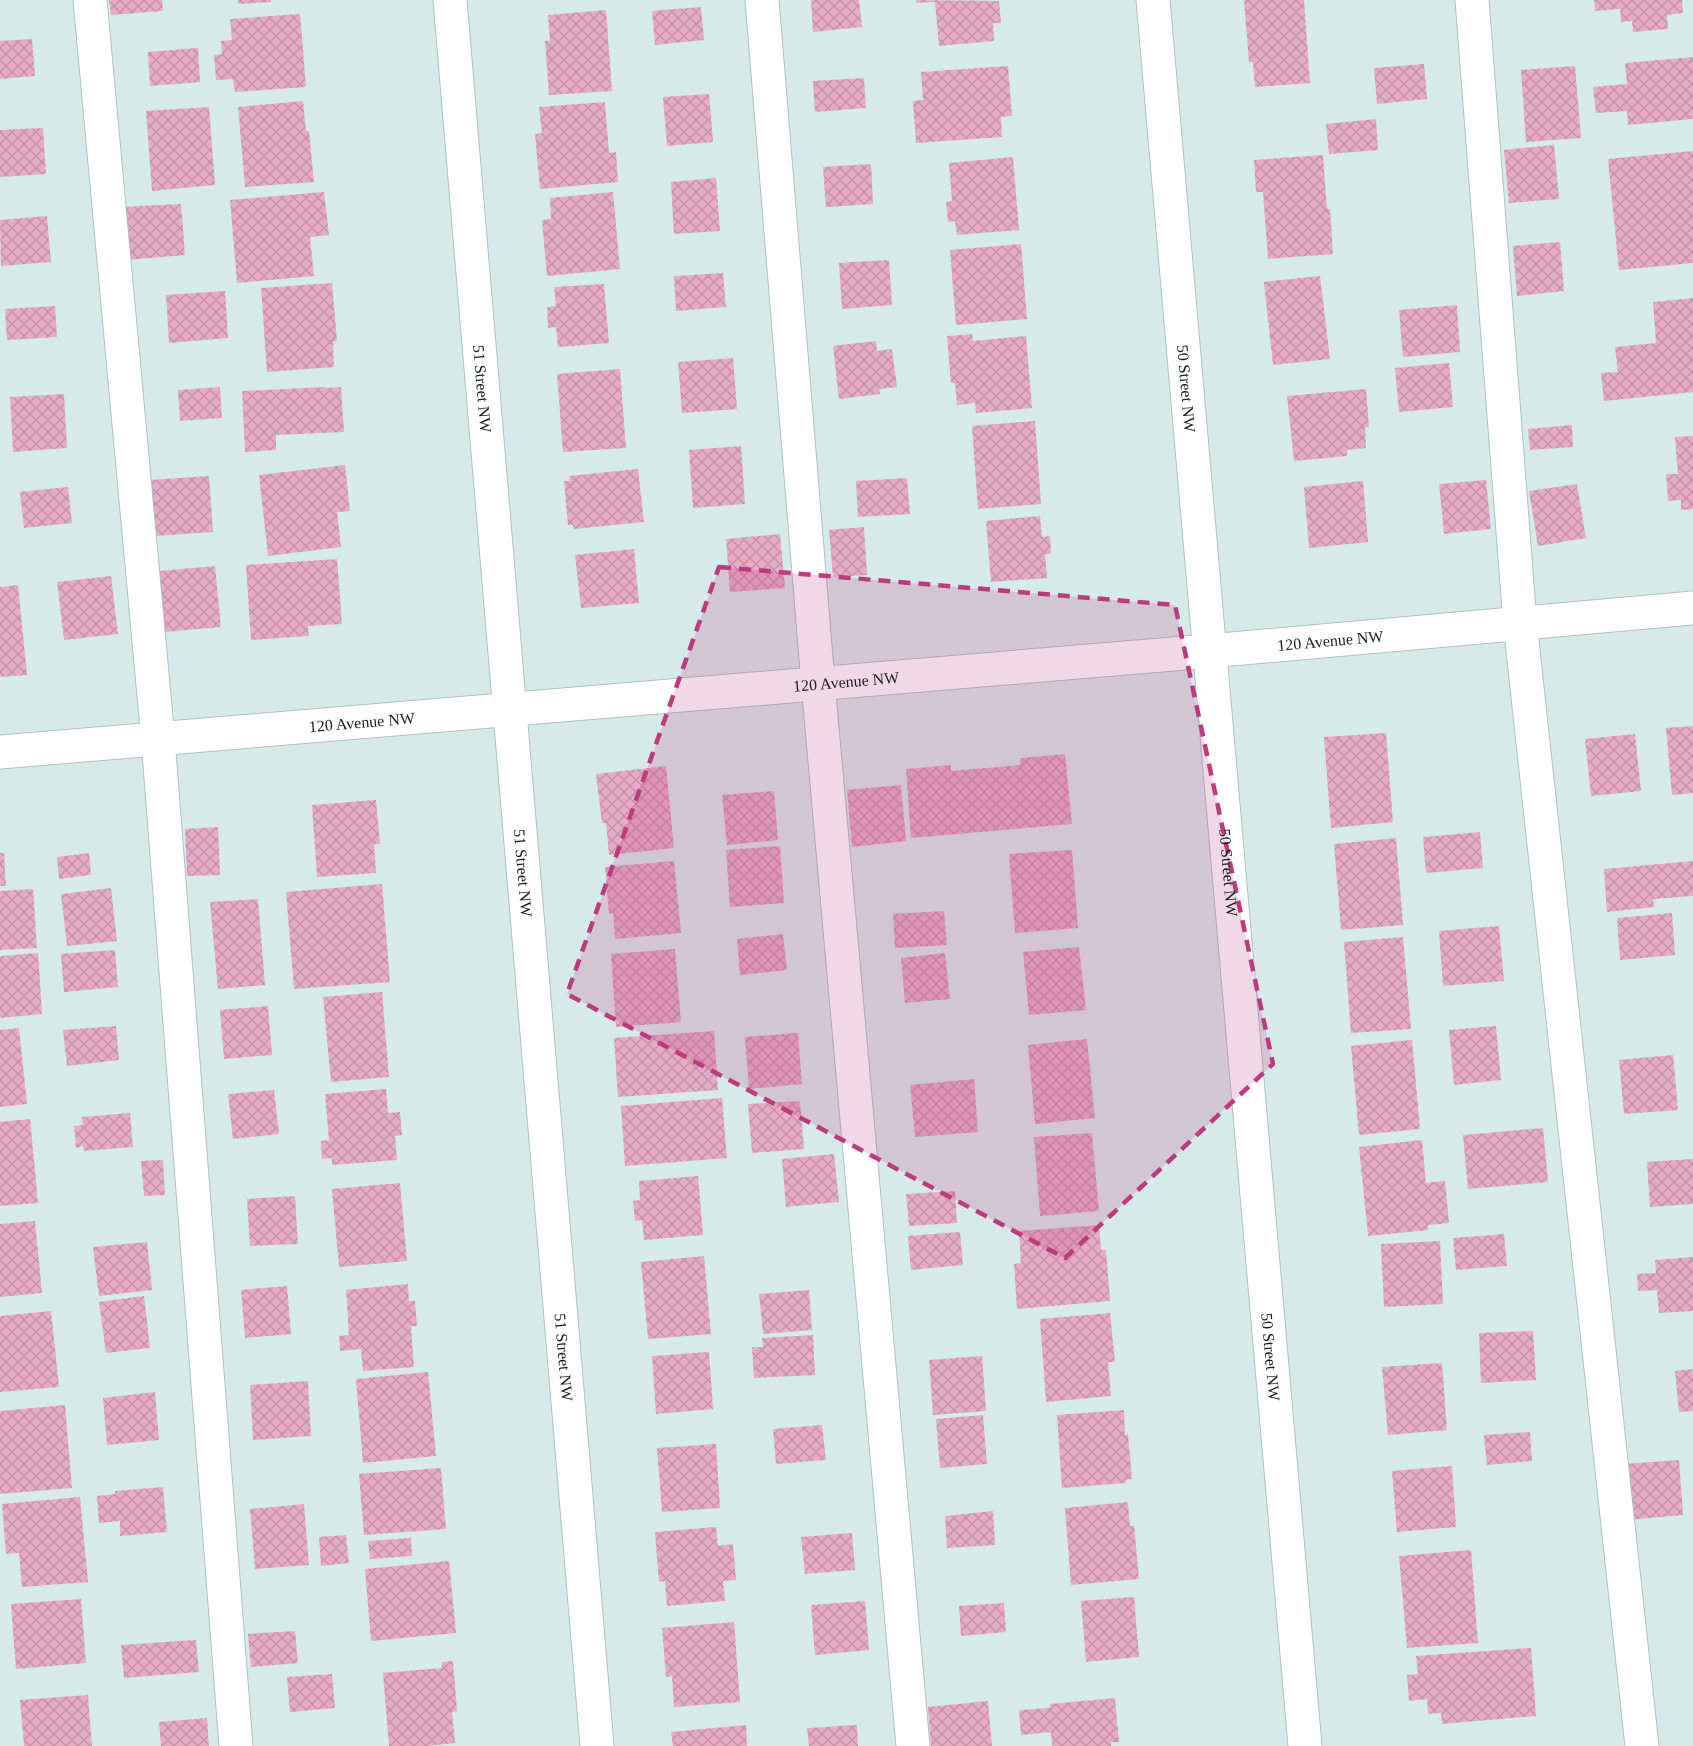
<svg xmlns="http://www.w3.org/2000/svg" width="1693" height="1746" font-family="'Times New Roman',serif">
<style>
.building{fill:url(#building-cross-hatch)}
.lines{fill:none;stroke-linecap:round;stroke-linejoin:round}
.minor-casing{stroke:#aec0c0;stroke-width:35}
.major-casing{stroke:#aec0c0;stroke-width:35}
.minor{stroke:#fff;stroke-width:33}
.major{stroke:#fff;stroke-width:33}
.marked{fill:#bd3980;fill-opacity:0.2;stroke:#bd3980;stroke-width:4.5;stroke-dasharray:12 8;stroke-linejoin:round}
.labels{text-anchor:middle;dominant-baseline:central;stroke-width:5;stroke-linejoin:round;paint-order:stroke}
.street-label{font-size:16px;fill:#151c1c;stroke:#e5f7f7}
</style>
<defs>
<pattern id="building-cross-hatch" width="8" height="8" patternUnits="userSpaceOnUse" patternTransform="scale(1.5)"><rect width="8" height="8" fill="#e7abc5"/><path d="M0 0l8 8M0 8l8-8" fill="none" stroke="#c593a9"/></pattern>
</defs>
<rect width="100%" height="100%" fill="#d7eaea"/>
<g class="building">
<polygon points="109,0 162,0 163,11 111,15"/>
<polygon points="238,0 271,0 271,2 238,4"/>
<polygon points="811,0 859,0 862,27 813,32"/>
<polygon points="916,0 999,1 1001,23 993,23 994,41 939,46 935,2 916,3"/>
<polygon points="1244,0 1304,0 1310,83 1255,87 1253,62 1249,62"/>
<polygon points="1594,0 1682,0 1683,13 1667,15 1668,29 1633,32 1632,21 1621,22 1620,9 1595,11"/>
<polygon points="701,7 704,40 655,45 652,11"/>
<polygon points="606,10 612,91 549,95 545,41 550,41 548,15"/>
<polygon points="300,14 306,87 235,92 233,79 216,80 214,55 222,54 221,41 232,40 230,19"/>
<polygon points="32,39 35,76 0,79 0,41"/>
<polygon points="198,48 200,82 150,86 148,52"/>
<polygon points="1693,57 1693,119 1628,125 1627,111 1596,113 1593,87 1627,84 1625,63"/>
<polygon points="1424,64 1427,99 1377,104 1374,68"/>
<polygon points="1008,66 1012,116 1001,117 1002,137 916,143 913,101 923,100 921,72"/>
<polygon points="1575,66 1581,138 1526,142 1521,70"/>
<polygon points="864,78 866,108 815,112 813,81"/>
<polygon points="709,94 713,142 667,146 663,97"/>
<polygon points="303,101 306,131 309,131 314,182 245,187 238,107"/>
<polygon points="605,102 609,153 616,152 618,182 540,189 535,134 542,133 539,107"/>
<polygon points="209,107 215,185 152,191 146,111"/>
<polygon points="1376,119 1378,150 1329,154 1326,124"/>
<polygon points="43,128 46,174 0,177 0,130"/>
<polygon points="1554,145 1559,199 1509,203 1504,150"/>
<polygon points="1693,151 1693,263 1619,270 1608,159"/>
<polygon points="1323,155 1327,209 1330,209 1333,254 1268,259 1263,192 1256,192 1254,160"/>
<polygon points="1013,157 1019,230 957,235 955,221 948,222 946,202 952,201 949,163"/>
<polygon points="871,164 873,204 826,207 823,167"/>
<polygon points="716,178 720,231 674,234 671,182"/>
<polygon points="324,192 329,235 310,237 314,276 237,283 230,200"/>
<polygon points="613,192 620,269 547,276 542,220 551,219 550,198"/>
<polygon points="181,204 185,255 127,260 123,207"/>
<polygon points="47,216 51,262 1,266 0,220"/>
<polygon points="1560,242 1564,291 1517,296 1513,246"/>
<polygon points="1021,244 1027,319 956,325 950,250"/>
<polygon points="889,260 892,305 842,309 839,263"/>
<polygon points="723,273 726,307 676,311 674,276"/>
<polygon points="1320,276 1330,359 1273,365 1264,282"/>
<polygon points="332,283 337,341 333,342 334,367 267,372 261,288"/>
<polygon points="604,284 609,343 558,347 556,327 548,328 547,307 556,306 554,287"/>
<polygon points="225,291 228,338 169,343 166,295"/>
<polygon points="1693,298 1693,392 1604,401 1601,373 1618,372 1615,347 1656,343 1653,302"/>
<polygon points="1457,305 1460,352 1403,357 1399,310"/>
<polygon points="55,306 57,337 7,340 5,309"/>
<polygon points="972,334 973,341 1026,336 1032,408 976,413 975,403 957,405 955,383 951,383 947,336"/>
<polygon points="876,341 877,351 892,349 897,387 879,389 880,394 839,399 833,346"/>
<polygon points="733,358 737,409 682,413 678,362"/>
<polygon points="1449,363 1453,407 1399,412 1395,368"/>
<polygon points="620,369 626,448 563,452 557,374"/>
<polygon points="220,387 222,418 180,421 178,390"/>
<polygon points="326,387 326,388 341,387 344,432 276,435 276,450 245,452 242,391"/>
<polygon points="1366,389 1369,427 1365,427 1366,448 1347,450 1347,456 1294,461 1287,396"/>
<polygon points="64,394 67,448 13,452 10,397"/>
<polygon points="1035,421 1041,504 978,509 972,426"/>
<polygon points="1572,425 1573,447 1530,450 1528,429"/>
<polygon points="1693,436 1693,509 1681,510 1681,500 1668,501 1666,474 1678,474 1675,437"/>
<polygon points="741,446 745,504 693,508 689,450"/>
<polygon points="345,465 350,511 337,512 341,547 268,556 259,475"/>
<polygon points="638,469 644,522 574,529 573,525 568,525 564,481 570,481 569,476"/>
<polygon points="209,476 213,532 154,536 150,480"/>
<polygon points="907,478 910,514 858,517 856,481"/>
<polygon points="1486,480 1491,529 1444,534 1439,484"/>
<polygon points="1363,481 1368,542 1309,548 1304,487"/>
<polygon points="1577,484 1586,538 1538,546 1529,491"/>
<polygon points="68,487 72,523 24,528 20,492"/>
<polygon points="1040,516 1042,537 1050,536 1051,554 1045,554 1047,578 991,582 986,521"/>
<polygon points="864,527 867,575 833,577 829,530"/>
<polygon points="780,534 785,588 730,592 726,539"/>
<polygon points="634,549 639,603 581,608 575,555"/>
<polygon points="337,559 342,624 308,626 309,636 251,640 246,565"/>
<polygon points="215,566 221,627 164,632 159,571"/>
<polygon points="111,576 118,634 64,640 57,582"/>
<polygon points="18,585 27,675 0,677 0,587"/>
<polygon points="1693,726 1693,793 1672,795 1666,728"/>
<polygon points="1386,733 1393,822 1331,828 1324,737"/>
<polygon points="1635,734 1641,791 1591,796 1585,739"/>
<polygon points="1065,754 1072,824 911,838 906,769 951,765 951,771 1020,765 1020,758"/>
<polygon points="666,766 674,848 609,855 606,823 602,823 596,774"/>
<polygon points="901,785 906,841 852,847 847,790"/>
<polygon points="774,791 778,840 727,845 722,795"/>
<polygon points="376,800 380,844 374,844 376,873 317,877 312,805"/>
<polygon points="218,827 220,875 187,876 185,829"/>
<polygon points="1480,832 1483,868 1426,873 1423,837"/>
<polygon points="1396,838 1403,925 1341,930 1334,844"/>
<polygon points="780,846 784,903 730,907 726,850"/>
<polygon points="1072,850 1078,928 1015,933 1009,854"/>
<polygon points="0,853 4,853 6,886 0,886"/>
<polygon points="89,853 91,875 59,879 57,857"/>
<polygon points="674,861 681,933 615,939 613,913 609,914 605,867"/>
<polygon points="1693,861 1693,896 1653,899 1654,907 1607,912 1604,869"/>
<polygon points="382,884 390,982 294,989 286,892"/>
<polygon points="111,888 117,941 67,946 61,894"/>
<polygon points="33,889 37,948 0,950 0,891"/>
<polygon points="258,899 265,985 218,989 210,902"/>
<polygon points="944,911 947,945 895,948 893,914"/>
<polygon points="1672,913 1675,955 1620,960 1617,918"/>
<polygon points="1499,926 1504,981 1443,986 1439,931"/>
<polygon points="783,934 787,970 740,975 737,939"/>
<polygon points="1403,937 1411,1029 1351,1033 1344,942"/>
<polygon points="1079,947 1086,1010 1029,1015 1023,952"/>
<polygon points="675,949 681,1022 616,1027 611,954"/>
<polygon points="115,950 118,987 64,992 61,954"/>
<polygon points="38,953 42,1014 0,1018 0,956"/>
<polygon points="945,953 950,999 905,1003 901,958"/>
<polygon points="382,992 389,1077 331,1082 323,997"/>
<polygon points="268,1006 272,1055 224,1059 220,1010"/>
<polygon points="116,1026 119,1060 67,1066 63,1030"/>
<polygon points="1496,1026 1501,1080 1454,1085 1449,1030"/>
<polygon points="19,1028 27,1104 0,1107 0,1030"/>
<polygon points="714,1031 718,1090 618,1097 614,1038"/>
<polygon points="798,1033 802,1084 749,1089 745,1037"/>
<polygon points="1087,1039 1095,1118 1035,1124 1028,1045"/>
<polygon points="1412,1040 1420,1129 1359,1135 1351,1046"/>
<polygon points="1673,1055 1678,1110 1624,1114 1619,1060"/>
<polygon points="974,1079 978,1132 915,1137 910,1085"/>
<polygon points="386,1089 388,1113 400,1112 402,1135 395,1136 397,1160 332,1165 332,1158 322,1159 321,1141 329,1140 325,1094"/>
<polygon points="274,1090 279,1134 233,1139 228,1094"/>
<polygon points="722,1098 727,1158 625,1166 621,1106"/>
<polygon points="800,1101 804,1149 752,1153 748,1104"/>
<polygon points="130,1113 133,1147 84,1151 83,1146 76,1148 74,1126 83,1125 82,1117"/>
<polygon points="30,1119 38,1203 0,1206 0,1122"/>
<polygon points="1543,1128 1548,1182 1468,1189 1463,1135"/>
<polygon points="1092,1133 1099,1211 1040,1216 1034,1137"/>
<polygon points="1422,1140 1426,1183 1445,1181 1449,1223 1428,1225 1428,1230 1368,1236 1359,1147"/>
<polygon points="834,1154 839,1202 786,1207 782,1159"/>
<polygon points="1693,1159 1693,1204 1650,1207 1647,1162"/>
<polygon points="163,1160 165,1195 144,1196 141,1161"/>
<polygon points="698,1176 703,1235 644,1240 642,1220 635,1221 633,1201 640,1200 639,1181"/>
<polygon points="400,1183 407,1261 339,1267 332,1189"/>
<polygon points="955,1191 957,1223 909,1226 906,1194"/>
<polygon points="295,1196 298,1244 250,1246 247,1199"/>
<polygon points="35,1221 42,1293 0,1297 0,1224"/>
<polygon points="1099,1225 1101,1250 1106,1250 1110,1301 1017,1309 1014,1264 1021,1263 1019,1231"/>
<polygon points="960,1232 963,1265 911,1270 908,1236"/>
<polygon points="1504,1234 1507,1266 1456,1270 1453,1238"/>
<polygon points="1440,1241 1443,1304 1384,1307 1381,1244"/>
<polygon points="147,1242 152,1290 99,1296 93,1247"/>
<polygon points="704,1256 711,1334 648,1339 641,1262"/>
<polygon points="1693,1257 1693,1311 1659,1313 1657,1290 1638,1291 1637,1274 1656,1273 1655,1260"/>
<polygon points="408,1284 409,1301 415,1301 417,1326 411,1326 414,1367 363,1371 361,1349 340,1351 339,1336 349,1335 346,1290"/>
<polygon points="287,1286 291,1334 245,1338 241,1290"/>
<polygon points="809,1290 812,1330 763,1334 759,1294"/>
<polygon points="144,1296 150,1348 106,1353 99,1302"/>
<polygon points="51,1311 59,1387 0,1392 0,1316"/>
<polygon points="1110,1313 1115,1362 1108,1362 1111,1396 1046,1402 1040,1319"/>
<polygon points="1533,1331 1536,1380 1481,1383 1479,1333"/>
<polygon points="813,1335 815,1375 754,1378 752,1347 763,1347 762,1338"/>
<polygon points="709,1352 713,1409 656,1414 652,1356"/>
<polygon points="982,1356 986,1411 933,1415 929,1360"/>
<polygon points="1442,1363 1447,1430 1388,1435 1382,1367"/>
<polygon points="1693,1369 1693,1411 1679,1412 1675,1371"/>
<polygon points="428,1372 436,1456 363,1463 356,1379"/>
<polygon points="308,1381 311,1436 253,1440 250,1385"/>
<polygon points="155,1392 159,1440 107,1445 103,1398"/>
<polygon points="65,1405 72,1488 0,1494 0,1411"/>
<polygon points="1124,1410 1125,1435 1128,1434 1132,1479 1125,1480 1126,1483 1062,1488 1057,1415"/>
<polygon points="983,1415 987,1464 940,1468 936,1419"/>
<polygon points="822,1425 826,1460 776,1464 773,1429"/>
<polygon points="1530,1432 1532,1461 1487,1465 1484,1435"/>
<polygon points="716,1444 720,1508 662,1512 657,1448"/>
<polygon points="1679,1460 1683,1515 1627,1520 1623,1464"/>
<polygon points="1452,1466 1456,1527 1397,1532 1392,1471"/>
<polygon points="441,1468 446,1529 364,1535 359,1474"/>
<polygon points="163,1487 167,1532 120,1536 120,1521 99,1523 97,1496 115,1494 115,1491"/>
<polygon points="80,1497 88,1582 22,1587 19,1553 6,1554 2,1504"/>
<polygon points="1128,1502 1130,1526 1134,1526 1139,1579 1071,1585 1065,1508"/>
<polygon points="304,1504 309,1565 255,1569 250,1509"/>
<polygon points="993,1511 995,1545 947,1548 945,1516"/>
<polygon points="716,1527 718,1546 733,1544 736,1580 723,1581 725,1601 667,1606 665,1581 659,1582 655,1532"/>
<polygon points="852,1533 855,1570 805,1574 801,1537"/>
<polygon points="346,1535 349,1563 321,1566 319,1537"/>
<polygon points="411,1538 412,1556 370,1559 368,1541"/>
<polygon points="1471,1550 1478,1643 1407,1648 1399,1556"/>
<polygon points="449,1561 456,1633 371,1641 365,1569"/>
<polygon points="1134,1597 1139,1657 1086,1662 1081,1601"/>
<polygon points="81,1599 86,1663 16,1669 11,1604"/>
<polygon points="865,1601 869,1650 815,1655 811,1605"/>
<polygon points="1004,1603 1006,1632 961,1636 959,1606"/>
<polygon points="734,1622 740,1702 674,1707 672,1676 666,1677 662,1628"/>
<polygon points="295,1631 298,1663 251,1667 248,1634"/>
<polygon points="196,1640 199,1672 124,1678 121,1645"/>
<polygon points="1531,1648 1536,1716 1442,1724 1441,1713 1428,1714 1427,1699 1409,1701 1407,1675 1418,1674 1416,1656"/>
<polygon points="453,1661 457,1711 452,1712 455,1743 426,1746 389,1746 383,1673 442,1668 442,1662"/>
<polygon points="332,1674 335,1708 290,1712 287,1677"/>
<polygon points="88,1695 92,1746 24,1746 20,1700"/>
<polygon points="1115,1698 1119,1742 1111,1742 1111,1746 1052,1746 1051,1732 1021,1735 1019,1710 1050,1708 1050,1704"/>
<polygon points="988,1701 992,1746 931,1746 928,1707"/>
<polygon points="207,1718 209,1746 161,1746 159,1722"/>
<polygon points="746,1725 747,1746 673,1746 671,1732"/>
<polygon points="857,1725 858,1746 809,1746 807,1728"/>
</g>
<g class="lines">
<defs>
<g id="minor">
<polyline points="90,0 158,739 236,1746"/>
<path id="s1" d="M 450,0 L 597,1746"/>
<polyline points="762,0 818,683 913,1746"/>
<polyline points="1472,0 1520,623 1642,1746"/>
<path id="s2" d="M 0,752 L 1209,651 L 1693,608"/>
</g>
<g id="major">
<path id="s3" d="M 1153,0 L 1305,1746"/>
</g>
</defs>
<use href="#minor" class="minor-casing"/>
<use href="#major" class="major-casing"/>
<use href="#minor" class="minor"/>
<use href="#major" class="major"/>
</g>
<path class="marked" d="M 719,567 L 1175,605 L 1273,1064 L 1065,1258 L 567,994 Z"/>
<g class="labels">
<g class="street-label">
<text stroke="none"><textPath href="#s1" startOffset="390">51 Street NW</textPath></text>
<text stroke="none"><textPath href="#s3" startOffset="390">50 Street NW</textPath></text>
<text stroke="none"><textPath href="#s2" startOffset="1335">120 Avenue NW</textPath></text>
<text stroke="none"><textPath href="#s2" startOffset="849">120 Avenue NW</textPath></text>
<text stroke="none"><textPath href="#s2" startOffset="363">120 Avenue NW</textPath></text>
<text stroke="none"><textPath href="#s1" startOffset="876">51 Street NW</textPath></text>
<text stroke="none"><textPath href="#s3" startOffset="876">50 Street NW</textPath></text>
<text stroke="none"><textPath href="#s1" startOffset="1362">51 Street NW</textPath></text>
<text stroke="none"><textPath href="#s3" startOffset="1362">50 Street NW</textPath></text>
</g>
</g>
</svg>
